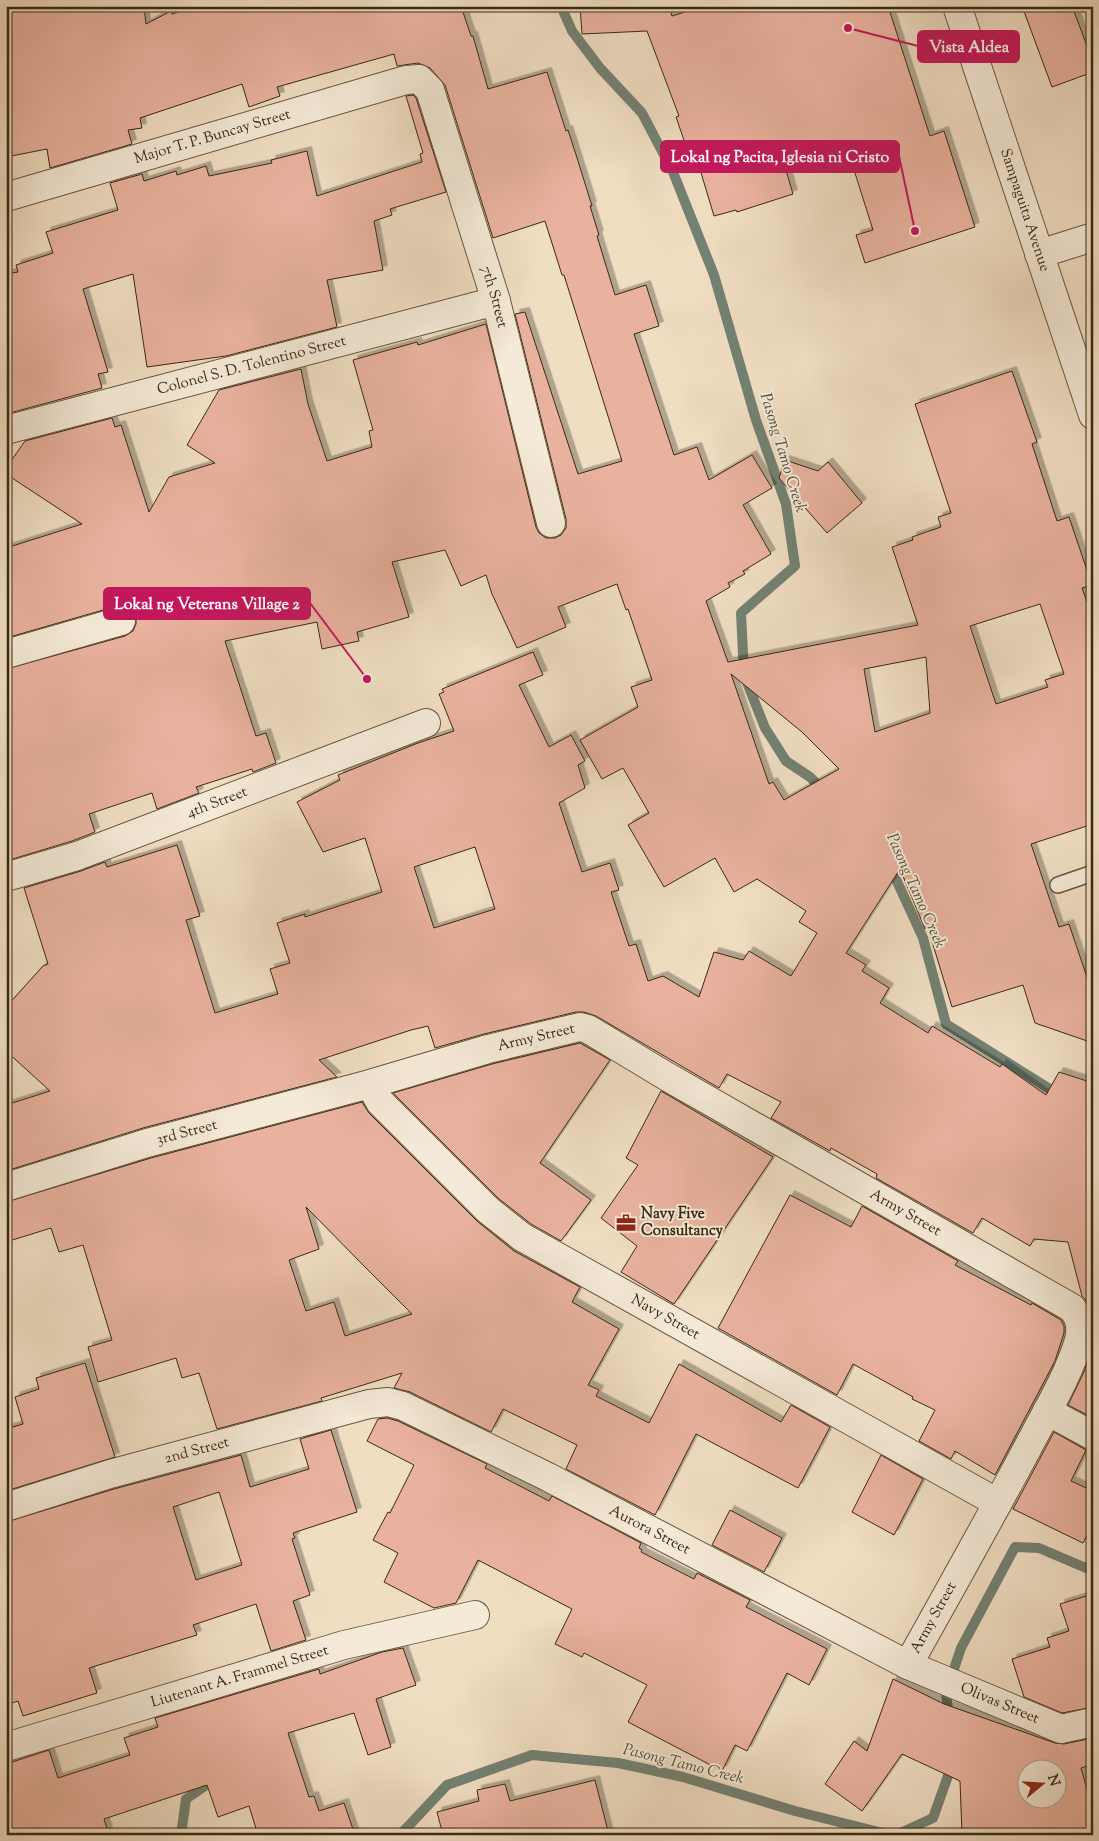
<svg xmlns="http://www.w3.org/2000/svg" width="1099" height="1841" font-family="'Sorts Mill Goudy',serif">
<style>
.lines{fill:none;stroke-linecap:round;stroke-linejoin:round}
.stream{stroke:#738173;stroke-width:10}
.building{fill:#e9b29f;stroke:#392912;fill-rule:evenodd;filter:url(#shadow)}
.service-casing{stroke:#67563e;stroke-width:18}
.minor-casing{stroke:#67563e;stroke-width:30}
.tertiary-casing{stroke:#67563e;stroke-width:30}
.service{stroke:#f5ead8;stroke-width:15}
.minor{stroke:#f5ead8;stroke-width:28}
.tertiary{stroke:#f5ead8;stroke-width:28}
.labels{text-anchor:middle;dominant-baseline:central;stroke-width:4;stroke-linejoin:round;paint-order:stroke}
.street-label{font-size:15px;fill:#392912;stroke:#f5ead8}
.poi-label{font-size:15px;font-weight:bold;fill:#392912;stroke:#f5ead8;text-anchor:start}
.water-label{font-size:16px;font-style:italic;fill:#514e3a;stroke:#f5ead8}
.leader{fill:none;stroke:#c2185b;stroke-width:2}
.callout-dot{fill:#c2185b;stroke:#f5ead8;stroke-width:2}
.callout{fill:#c2185b;stroke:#c2185b;stroke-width:2}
.callout-label{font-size:16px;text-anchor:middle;font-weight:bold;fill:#fff}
</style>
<defs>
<filter id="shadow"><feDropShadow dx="4.5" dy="-4.5" stdDeviation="0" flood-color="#0004"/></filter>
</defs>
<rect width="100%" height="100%" fill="#f0dec3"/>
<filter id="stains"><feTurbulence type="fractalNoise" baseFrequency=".004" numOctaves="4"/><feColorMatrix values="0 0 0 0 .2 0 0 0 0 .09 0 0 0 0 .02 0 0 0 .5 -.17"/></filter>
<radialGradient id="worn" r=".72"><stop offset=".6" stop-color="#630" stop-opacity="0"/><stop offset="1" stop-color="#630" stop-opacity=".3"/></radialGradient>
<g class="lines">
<g class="stream">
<polyline points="561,6 572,31 600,68 642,113 673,172 714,275 756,420 786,504 795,566 741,613 744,675 765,728 786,761 810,777 824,791"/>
<polyline points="889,864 923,938 946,1024 1061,1096"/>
<polyline points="949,1718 946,1693 961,1648 1015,1547 1039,1548 1093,1571"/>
<polyline points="181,1835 186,1799 215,1779"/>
<polyline points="400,1835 447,1785 532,1755 618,1763 683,1777 795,1811 891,1835"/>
<polyline points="896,1835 933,1818 949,1773 949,1763"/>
</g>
</g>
<g class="building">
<path d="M 6,6 L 144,6 L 146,24 L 171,11 L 172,14 L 198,6 L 461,6 L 471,36 L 473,36 L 488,89 L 547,72 L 566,131 L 568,130 L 578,161 L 592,206 L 590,206 L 599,235 L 597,236 L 615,295 L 646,285 L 659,326 L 634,334 L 674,455 L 697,447 L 709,480 L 752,455 L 772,488 L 743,505 L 771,554 L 743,571 L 745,574 L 728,583 L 730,587 L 706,601 L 728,662 L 918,625 L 892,547 L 913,540 L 912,537 L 941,527 L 938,517 L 951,513 L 915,404 L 1012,371 L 1037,442 L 1032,444 L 1057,521 L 1069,517 L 1092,585 L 1082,588 L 1093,619 L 1093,824 L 1031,844 L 1059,927 L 1069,924 L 1093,995 L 1093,1043 L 1035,1023 L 1023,985 L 952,1007 L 927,925 L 925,929 L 900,869 L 846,953 L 866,965 L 862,971 L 889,988 L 880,1003 L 928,1033 L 932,1026 L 1000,1067 L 1002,1064 L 1046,1095 L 1059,1072 L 1093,1083 L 1093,1301 L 1087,1302 L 1082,1296 L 1068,1242 L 1034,1239 L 1030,1246 L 982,1218 L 973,1233 L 876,1178 L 877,1174 L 831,1148 L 830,1151 L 771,1118 L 781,1102 L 727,1074 L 719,1088 L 596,1016 L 584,1012 L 576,1012 L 484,1034 L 435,1048 L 428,1026 L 411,1030 L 319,1060 L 337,1077 L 143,1128 L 6,1171 L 6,1105 L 50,1091 L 6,1051 L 6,1007 L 43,966 L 48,964 L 24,888 L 81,871 L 105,862 L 107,867 L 177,845 L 200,916 L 186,920 L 215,1013 L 278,994 L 270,969 L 290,963 L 277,923 L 305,914 L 305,917 L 382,892 L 365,838 L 323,852 L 297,802 L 340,780 L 338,775 L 418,743 L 454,731 L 439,694 L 444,692 L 442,689 L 533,652 L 543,675 L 519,685 L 549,747 L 571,735 L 585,761 L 578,765 L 585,788 L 559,803 L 582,872 L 610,863 L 619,890 L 611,892 L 629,946 L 636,944 L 648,981 L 663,976 L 699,997 L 714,952 L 743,960 L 749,951 L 791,976 L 817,933 L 799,922 L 806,911 L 757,879 L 734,892 L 715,858 L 664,887 L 628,825 L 649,813 L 623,768 L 602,779 L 580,740 L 638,707 L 631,687 L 652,680 L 628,609 L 626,610 L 617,584 L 558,607 L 566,627 L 517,648 L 492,594 L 486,575 L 461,586 L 445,550 L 392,562 L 409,617 L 357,632 L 359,641 L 322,649 L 317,622 L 225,641 L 256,736 L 266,733 L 276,763 L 253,772 L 252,769 L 196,787 L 199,793 L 157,809 L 152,793 L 89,814 L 95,832 L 72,841 L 6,861 L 6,669 L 125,636 L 133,631 L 136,624 L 136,616 L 132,610 L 125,606 L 117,606 L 6,638 L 6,548 L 82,524 L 6,474 L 6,468 L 25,441 L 112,418 L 115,427 L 121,425 L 149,512 L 169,477 L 215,463 L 187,445 L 219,390 L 301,369 L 308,404 L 327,461 L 372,447 L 369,431 L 373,430 L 353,360 L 417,342 L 418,345 L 486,324 L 536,527 L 539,533 L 546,538 L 555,538 L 561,535 L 566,528 L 566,519 L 515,314 L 525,312 L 578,474 L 622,461 L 564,275 L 562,275 L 545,221 L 493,238 L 445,85 L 430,68 L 418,63 L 397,66 L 394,54 L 277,87 L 280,96 L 249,107 L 242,84 L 140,118 L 142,128 L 128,130 L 132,144 L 50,168 L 47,149 L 6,157 ZM 1040,604 L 1064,674 L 1045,680 L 1048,687 L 996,704 L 970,626 ZM 926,657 L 930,713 L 875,732 L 864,669 ZM 731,674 L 802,732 L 839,769 L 784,800 L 773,782 L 769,784 ZM 475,847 L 495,909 L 434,928 L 414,867 Z"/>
<polygon points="580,6 669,6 672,16 705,6 888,6 930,136 944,131 975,227 865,263 856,235 873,230 848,151 786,170 793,194 737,212 736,210 714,216 693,146 687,149 676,117 679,116 647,31 582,34"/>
<polygon points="1022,6 1072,6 1093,62 1093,72 1052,87"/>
<polygon points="413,95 416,98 446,192 390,209 392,215 374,221 383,270 327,280 337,327 226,356 147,367 133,274 83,289 108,372 98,374 102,388 6,414 6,274 18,272 16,265 53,253 46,232 118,210 110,183 142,174 144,181 176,171 177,175 206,166 209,176 272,163 271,160 307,151 317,196 422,162 420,154 423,153 406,96"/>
<polygon points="785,460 818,471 828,462 862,503 827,533 779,478"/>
<polygon points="580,1043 610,1060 540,1163 591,1200 561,1241 531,1224 498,1198 393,1093 492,1064"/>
<polygon points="661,1091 773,1157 674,1304 621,1272 637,1246 601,1218 638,1165 626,1158"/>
<path d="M 362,1102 L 369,1113 L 477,1221 L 514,1251 L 580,1287 L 572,1302 L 619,1329 L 588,1385 L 599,1390 L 596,1396 L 649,1423 L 679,1364 L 781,1422 L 791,1405 L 830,1427 L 798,1488 L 696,1434 L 655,1515 L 566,1469 L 577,1445 L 503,1409 L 491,1432 L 410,1392 L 394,1388 L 402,1373 L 321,1398 L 322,1401 L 217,1429 L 199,1373 L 182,1378 L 176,1358 L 98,1382 L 88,1347 L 112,1340 L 83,1245 L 59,1252 L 51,1228 L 6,1242 L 6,1202 L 151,1158 ZM 306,1207 L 363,1265 L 412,1314 L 345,1336 L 334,1302 L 306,1311 L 289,1260 L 319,1249 Z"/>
<polygon points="790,1195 851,1227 862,1206 958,1261 955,1265 1031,1305 1032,1303 1061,1320 1064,1326 1064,1333 1055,1361 995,1475 955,1451 951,1459 919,1441 935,1410 912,1399 913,1397 853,1364 837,1395 718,1328"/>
<polygon points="1093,1348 1093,1418 1068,1405 1083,1374"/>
<polygon points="85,1363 115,1457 6,1491 6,1429 23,1424 15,1397 39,1389 36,1378"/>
<polygon points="387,1418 398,1421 487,1464 485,1468 549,1501 552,1496 641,1543 639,1548 642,1550 641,1552 694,1579 697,1573 750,1600 746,1607 827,1649 809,1685 787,1673 747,1751 735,1745 722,1771 628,1722 647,1685 584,1653 582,1657 555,1644 572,1609 478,1560 456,1603 434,1608 384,1582 398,1553 373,1540 388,1512 390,1513 414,1465 367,1441 378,1419"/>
<path d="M 331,1430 L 357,1512 L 293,1533 L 295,1538 L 292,1539 L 310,1595 L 293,1601 L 306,1640 L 271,1651 L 256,1604 L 193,1625 L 197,1635 L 89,1668 L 97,1693 L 23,1716 L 18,1701 L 6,1705 L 6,1522 L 114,1489 L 241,1455 L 250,1487 L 309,1469 L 300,1439 ZM 219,1492 L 242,1565 L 196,1580 L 173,1507 Z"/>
<polygon points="1054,1432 1086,1450 1071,1481 1093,1491 1093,1523 1083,1543 1013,1509"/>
<polygon points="881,1455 923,1479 894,1535 852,1512"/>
<polygon points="730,1510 782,1538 764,1572 712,1545"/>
<polygon points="1093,1594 1093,1687 1089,1687 1093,1699 1093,1707 1062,1713 1024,1697 1012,1659 1050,1647 1047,1638 1069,1631 1060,1604"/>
<polygon points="403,1648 416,1685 376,1699 391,1747 368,1755 354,1713 288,1733 309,1797 314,1796 319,1811 344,1803 355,1835 258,1835 249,1806 218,1817 207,1785 104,1819 109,1835 6,1835 6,1764 49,1750 58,1778 130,1755 124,1738 158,1727 155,1718 319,1669 320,1674 382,1652"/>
<path d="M 893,1679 L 944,1704 L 1055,1743 L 1064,1744 L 1093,1738 L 1093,1764 L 1081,1768 L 1093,1810 L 1093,1835 L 962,1835 L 960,1781 L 902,1754 L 862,1811 L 825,1784 L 854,1741 L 867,1751 ZM 1026,1768 L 1056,1768 L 1056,1798 L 1026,1798 Z"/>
<polygon points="595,1780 609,1835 443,1835 437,1812 479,1801 477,1790 505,1784 510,1801"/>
</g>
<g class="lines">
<defs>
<polyline id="service" points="1058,885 1093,873"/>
<g id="minor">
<path id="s1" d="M 6,197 L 406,80 L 419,79 L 430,90 L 496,301 L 551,523"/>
<polyline points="1039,254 1093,237"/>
<path id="s2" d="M 6,430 L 496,301"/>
<polyline points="6,654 121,621"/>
<path id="s3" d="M 6,877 L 77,856 L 426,723"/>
<path id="s4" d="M 370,1084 L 380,1102 L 488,1210 L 522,1237 L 998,1503"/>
<path id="s5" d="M 6,1187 L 147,1143 L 370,1084 L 488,1049 L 580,1027 L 588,1029 L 666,1076 L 1072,1308 C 1080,1318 1082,1327 1079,1340 C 1069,1375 1044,1416 1027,1449 C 988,1522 948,1593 908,1665"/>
<polyline points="1047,1411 1093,1436"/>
<path id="s6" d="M 6,1507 L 110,1474 L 369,1404 L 388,1402 L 403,1406 L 548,1477 L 908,1665 L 1061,1729 L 1093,1722"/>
<path id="s7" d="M 6,1747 L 344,1645 L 475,1615"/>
</g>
<g id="tertiary">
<path id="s8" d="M 957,6 L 1093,415"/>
</g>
</defs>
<use href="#service" class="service-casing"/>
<use href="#minor" class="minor-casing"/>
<use href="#tertiary" class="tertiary-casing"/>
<use href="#service" class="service"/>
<use href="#minor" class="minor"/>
<use href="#tertiary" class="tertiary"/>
</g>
<defs>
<symbol id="office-bare" viewBox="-9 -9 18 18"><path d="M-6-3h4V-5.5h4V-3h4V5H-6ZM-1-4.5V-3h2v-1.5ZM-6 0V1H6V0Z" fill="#8f2418" stroke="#f5ead8" stroke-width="2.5" paint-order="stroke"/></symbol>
</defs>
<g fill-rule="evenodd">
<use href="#office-bare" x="612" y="1209" width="28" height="28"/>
</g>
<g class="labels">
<g class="street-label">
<text stroke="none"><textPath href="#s1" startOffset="215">Major T. P. Buncay Street</textPath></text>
<text stroke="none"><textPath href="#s8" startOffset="215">Sampaguita Avenue</textPath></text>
<text stroke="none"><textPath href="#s1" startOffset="662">7th Street</textPath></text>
<text stroke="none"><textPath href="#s2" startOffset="254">Colonel S. D. Tolentino Street</textPath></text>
<text stroke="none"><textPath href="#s3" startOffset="224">4th Street</textPath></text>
<text stroke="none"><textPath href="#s5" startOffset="551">Army Street</textPath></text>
<text stroke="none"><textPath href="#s5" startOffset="189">3rd Street</textPath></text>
<text stroke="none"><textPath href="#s5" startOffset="971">Army Street</textPath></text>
<text stroke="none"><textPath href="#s4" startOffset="381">Navy Street</textPath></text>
<text stroke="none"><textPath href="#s6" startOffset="199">2nd Street</textPath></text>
<text stroke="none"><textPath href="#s6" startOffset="688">Aurora Street</textPath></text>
<text transform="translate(934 1618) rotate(-61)">Army Street</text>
<text stroke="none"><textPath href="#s7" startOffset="244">Liutenant A. Frammel Street</textPath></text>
<text stroke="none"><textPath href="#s6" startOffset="1079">Olivas Street</textPath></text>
</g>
<g class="poi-label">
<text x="641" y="1214">Navy Five<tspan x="641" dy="17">Consultancy</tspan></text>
</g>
<g class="water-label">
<text transform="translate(782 453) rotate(73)">Pasong Tamo Creek</text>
<text transform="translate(915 891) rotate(66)">Pasong Tamo Creek</text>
<text transform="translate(683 1765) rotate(14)">Pasong Tamo Creek</text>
</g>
</g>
<path class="leader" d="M848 28L918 46M915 231L899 156M367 679L310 603"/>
<g class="callout-dot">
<circle cx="848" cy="28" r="5"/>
<circle cx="915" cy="231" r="5"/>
<circle cx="367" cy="679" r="5"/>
</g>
<g class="callout">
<rect x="918" y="31" width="101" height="31" rx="5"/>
<rect x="661" y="141" width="238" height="31" rx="5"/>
<rect x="104" y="588" width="206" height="31" rx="5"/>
</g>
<g class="callout-label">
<text x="969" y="52">Vista Aldea</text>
<text x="780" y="162">Lokal ng Pacita, Iglesia ni Cristo</text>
<text x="207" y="609">Lokal ng Veterans Village 2</text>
</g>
<rect width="1099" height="1841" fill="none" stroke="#f0dec3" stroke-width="25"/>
<rect x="8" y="8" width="1084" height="1826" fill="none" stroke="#392912" stroke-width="2.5"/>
<rect x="12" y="12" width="1074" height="1816" fill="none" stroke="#392912"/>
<g transform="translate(1042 1784) rotate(72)"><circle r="24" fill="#f5ead8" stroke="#aa9d89"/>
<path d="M0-4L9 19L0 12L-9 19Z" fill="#8f2418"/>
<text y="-8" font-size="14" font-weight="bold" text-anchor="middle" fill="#392912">N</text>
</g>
<rect width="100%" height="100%" filter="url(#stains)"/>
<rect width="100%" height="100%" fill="url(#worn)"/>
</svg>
